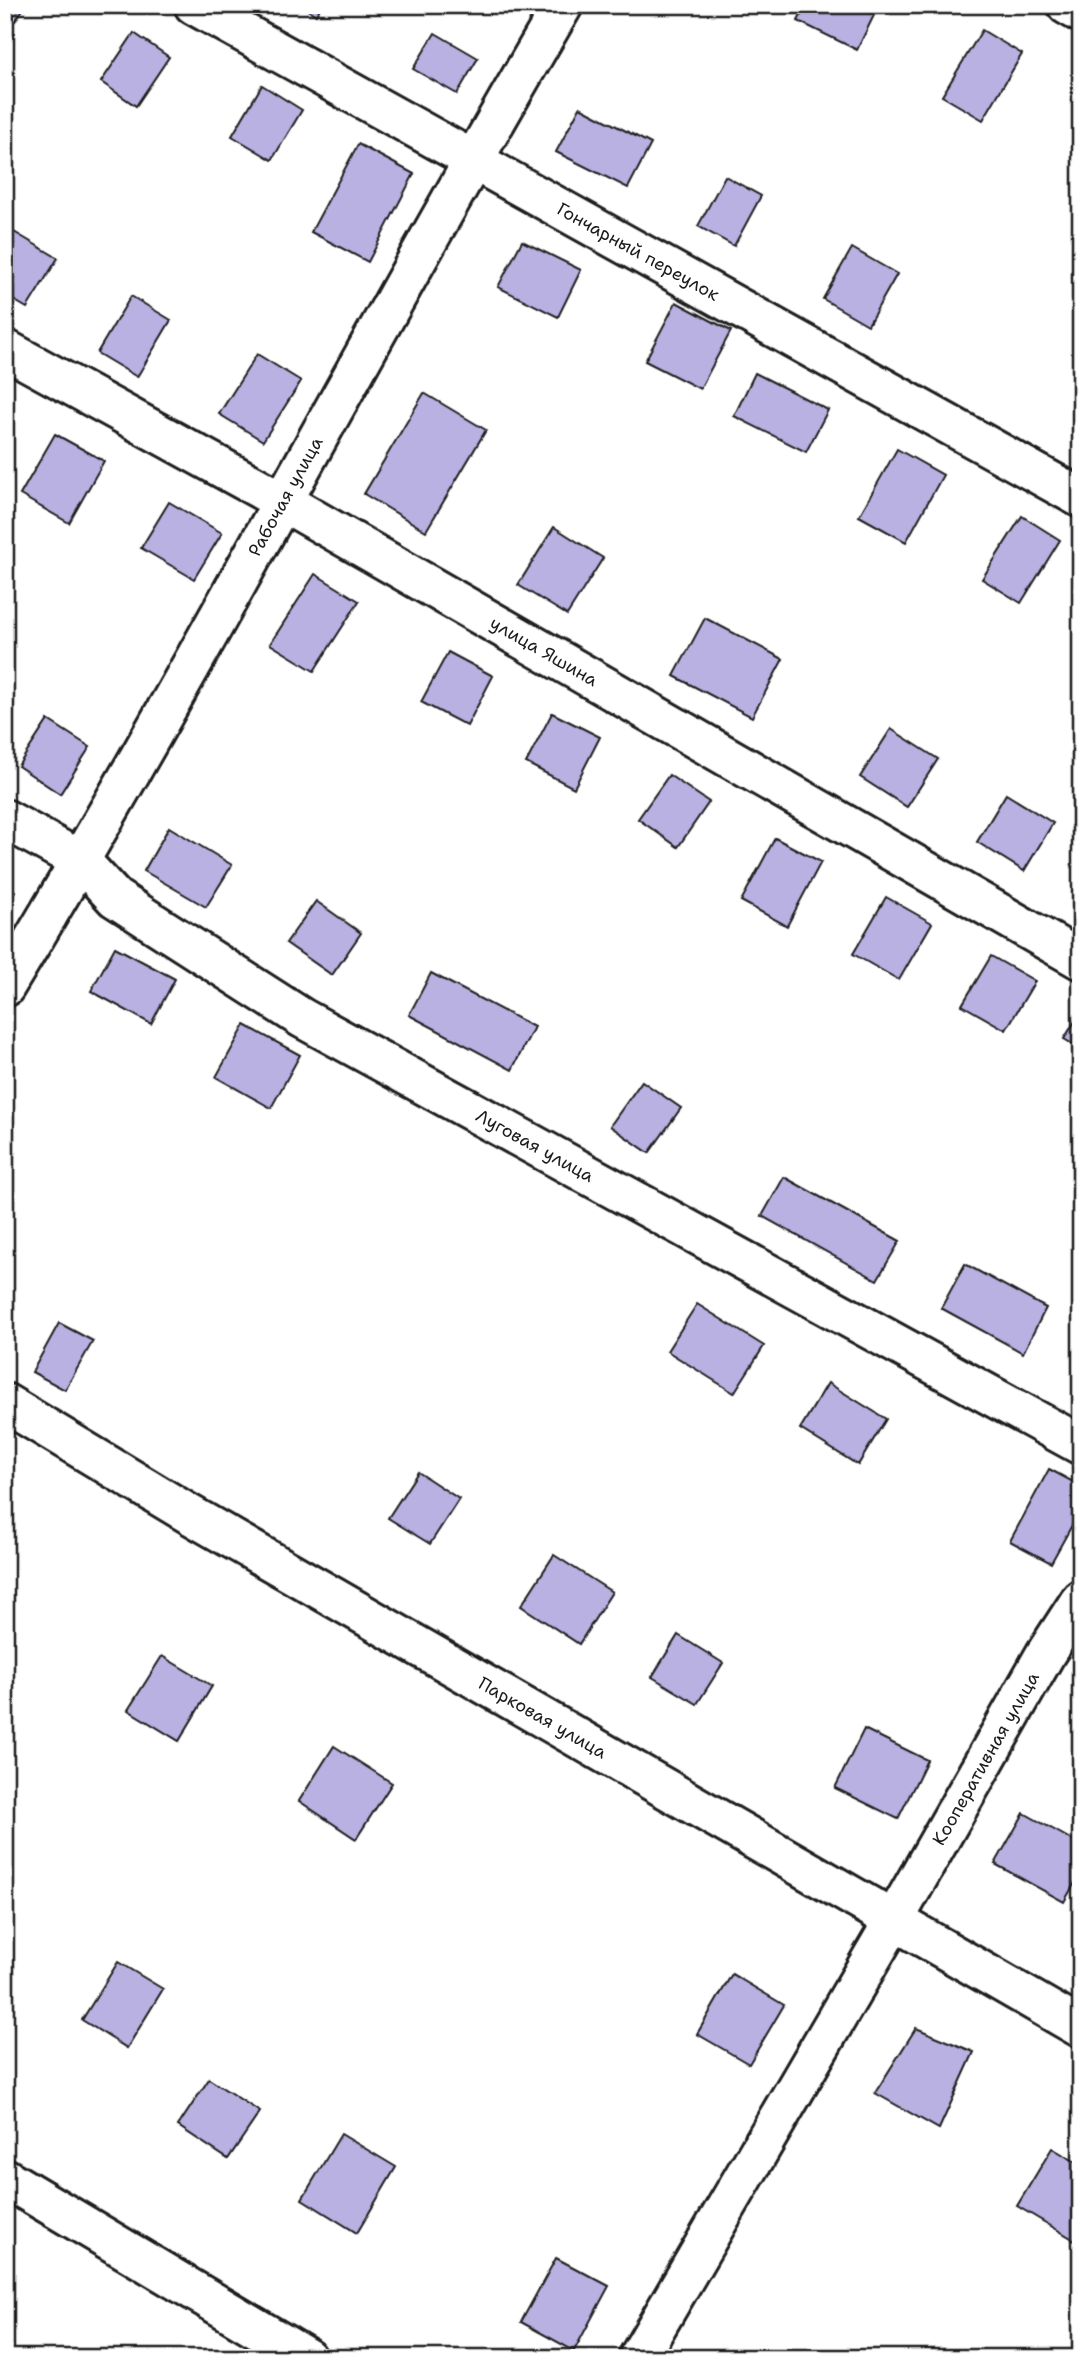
<svg xmlns="http://www.w3.org/2000/svg" width="1086" height="2363" font-family="'Shantell Sans',sans-serif">
<style>
.building{fill:#b8b1e2;stroke:#1c1c1c;stroke-width:2}
.lines{fill:none;stroke-linecap:round;stroke-linejoin:round}
.street-casing{stroke:#1c1c1c;stroke-width:44}
.street{stroke:#fff;stroke-width:38}
.labels{text-anchor:middle;dominant-baseline:central;stroke-width:6;stroke-linejoin:round;paint-order:stroke}
.street-label{font-size:18px;fill:#1c1c1c;stroke:#fff}
</style>
<rect width="100%" height="100%" fill="#fff"/>
<filter id="ink" filterUnits="userSpaceOnUse"><feTurbulence type="fractalNoise" baseFrequency=".0143" numOctaves="2"/><feDisplacementMap in="SourceGraphic" scale="14" xChannelSelector="R" yChannelSelector="G"/><feConvolveMatrix kernelMatrix="1 2 1 2 8 2 1 2 1" color-interpolation-filters="sRGB"/></filter>
<g filter="url(#ink)">
<g class="building">
<polygon points="5,5 26,5 15,21 5,14"/>
<polygon points="300,5 322,5 316,15"/>
<polygon points="806,5 879,5 857,50 798,21"/>
<polygon points="982,30 1022,54 983,120 942,96"/>
<polygon points="134,33 169,57 136,106 101,82"/>
<polygon points="435,33 478,58 457,94 413,69"/>
<polygon points="262,85 302,110 272,160 232,136"/>
<polygon points="580,107 651,144 628,188 556,152"/>
<polygon points="1081,126 1081,146 1073,142"/>
<polygon points="358,144 414,174 368,262 311,232"/>
<polygon points="725,176 761,196 734,246 698,226"/>
<polygon points="14,232 58,258 27,308 5,295 5,247"/>
<polygon points="522,241 581,270 558,317 498,287"/>
<polygon points="852,248 897,274 868,325 823,299"/>
<polygon points="131,296 171,320 137,377 97,353"/>
<polygon points="676,302 731,331 700,389 645,361"/>
<polygon points="257,354 301,381 263,441 219,414"/>
<polygon points="755,373 828,410 806,452 734,416"/>
<polygon points="424,393 486,430 426,531 364,494"/>
<polygon points="55,434 104,461 69,523 20,495"/>
<polygon points="897,449 943,475 906,542 859,516"/>
<polygon points="169,502 222,533 194,579 141,548"/>
<polygon points="1022,516 1060,540 1021,603 982,579"/>
<polygon points="554,527 603,558 567,615 518,585"/>
<polygon points="315,574 359,601 314,671 270,644"/>
<polygon points="705,618 783,659 752,717 674,676"/>
<polygon points="448,652 493,676 467,726 421,702"/>
<polygon points="552,713 600,737 574,788 526,763"/>
<polygon points="48,720 90,747 60,794 18,766"/>
<polygon points="891,729 938,759 907,807 860,777"/>
<polygon points="669,775 709,802 678,847 638,819"/>
<polygon points="1006,794 1053,823 1024,871 977,842"/>
<polygon points="169,827 232,865 206,907 144,871"/>
<polygon points="775,838 821,862 787,926 741,901"/>
<polygon points="5,885 15,891 5,906"/>
<polygon points="886,897 932,923 899,980 853,954"/>
<polygon points="316,901 361,933 332,975 286,943"/>
<polygon points="115,947 175,979 151,1024 91,991"/>
<polygon points="991,956 1035,981 1006,1030 962,1005"/>
<polygon points="431,973 534,1027 512,1070 409,1015"/>
<polygon points="1077,1018 1081,1020 1081,1049 1064,1039"/>
<polygon points="245,1025 300,1055 271,1108 216,1077"/>
<polygon points="642,1081 681,1108 649,1153 610,1126"/>
<polygon points="784,1177 900,1241 877,1280 762,1216"/>
<polygon points="965,1264 1046,1308 1023,1353 941,1308"/>
<polygon points="697,1304 764,1346 734,1393 667,1351"/>
<polygon points="59,1323 93,1341 65,1390 32,1372"/>
<polygon points="828,1383 886,1419 858,1465 800,1429"/>
<polygon points="1049,1469 1081,1486 1081,1509 1051,1563 1010,1541"/>
<polygon points="418,1472 459,1499 430,1544 388,1518"/>
<polygon points="554,1555 612,1592 579,1644 521,1606"/>
<polygon points="678,1635 723,1663 697,1704 652,1677"/>
<polygon points="162,1656 212,1686 179,1741 128,1710"/>
<polygon points="864,1729 927,1760 898,1819 835,1788"/>
<polygon points="334,1746 392,1783 356,1839 299,1801"/>
<polygon points="1024,1813 1081,1845 1081,1872 1064,1902 995,1864"/>
<polygon points="118,1962 163,1989 127,2048 82,2020"/>
<polygon points="732,1974 784,2005 749,2064 697,2034"/>
<polygon points="916,2028 974,2052 939,2129 875,2093"/>
<polygon points="209,2079 260,2112 228,2159 178,2126"/>
<polygon points="341,2134 396,2167 357,2233 302,2199"/>
<polygon points="1052,2148 1081,2165 1081,2238 1078,2242 1017,2206"/>
<polygon points="556,2258 609,2286 574,2351 521,2322"/>
</g>
<g class="lines">
<defs>
<g id="street">
<path id="s1" d="M 194,5 L 1081,498"/>
<polyline points="1067,5 1081,13"/>
<path id="s2" d="M 5,349 L 282,501 L 1081,960"/>
<path id="s3" d="M 5,819 L 81,861 L 115,898 L 302,1018 L 1081,1445"/>
<path id="s4" d="M 5,987 C 199,665 372,330 563,5"/>
<path id="s5" d="M 5,1403 L 189,1514 L 1081,2028"/>
<polyline points="5,2178 307,2358"/>
<path id="s6" d="M 638,2358 L 894,1920 L 1046,1653 L 1081,1599"/>
</g>
</defs>
<use href="#street" class="street-casing"/>
<use href="#street" class="street"/>
</g>
</g>
<g class="labels">
<g class="street-label">
<text stroke="none"><textPath href="#s1" startOffset="508">Гончарный переулок</textPath></text>
<text stroke="none"><textPath href="#s4" startOffset="565">Рабочая улица</textPath></text>
<text stroke="none"><textPath href="#s2" startOffset="618">улица Яшина</textPath></text>
<text stroke="none"><textPath href="#s3" startOffset="625">Луговая улица</textPath></text>
<text stroke="none"><textPath href="#s5" startOffset="623">Парковая улица</textPath></text>
<text stroke="none"><textPath href="#s6" startOffset="693">Кооперативная улица</textPath></text>
</g>
</g>
<rect width="1086" height="2363" fill="none" stroke="#fff" stroke-width="28"/>
<rect x="14" y="14" width="1058" height="2335" fill="none" stroke="#1c1c1c" stroke-width="2.5" filter="url(#ink)"/>
</svg>
